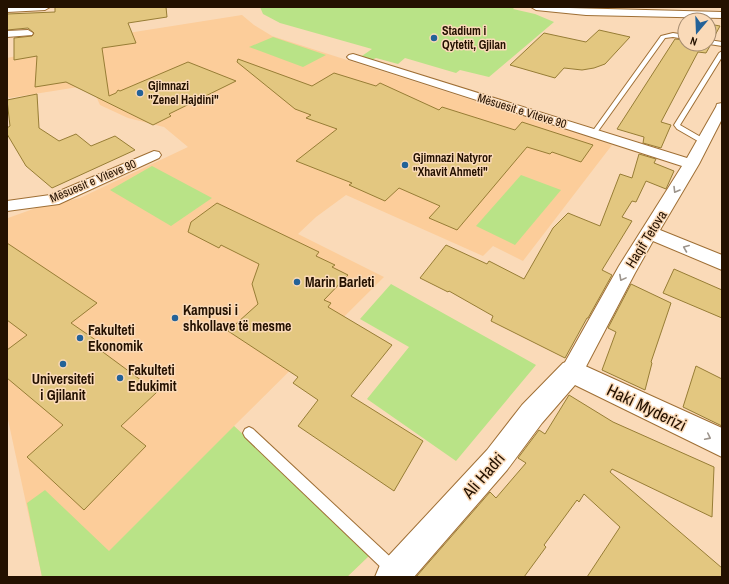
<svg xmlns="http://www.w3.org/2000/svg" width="729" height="584" font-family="'Archivo Narrow',sans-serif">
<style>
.built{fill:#fccd9a}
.green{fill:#b9e387}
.building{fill:#e3c780;stroke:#977d35}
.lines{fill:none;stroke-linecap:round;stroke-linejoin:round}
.service-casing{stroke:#9f6f35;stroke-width:2}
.minor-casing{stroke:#9f6f35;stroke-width:2}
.tertiary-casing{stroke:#9f6f35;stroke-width:2}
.service{fill:#fff;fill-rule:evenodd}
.minor{fill:#fff;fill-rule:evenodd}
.tertiary{fill:#fff;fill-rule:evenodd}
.oneway{stroke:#9c948c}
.poi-dot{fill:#246298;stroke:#fadab8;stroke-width:1.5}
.labels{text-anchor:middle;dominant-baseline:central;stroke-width:3;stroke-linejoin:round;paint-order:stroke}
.far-poi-label{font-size:12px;font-weight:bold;fill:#241100;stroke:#fadab8;text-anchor:start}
.far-street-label{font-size:12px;fill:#241100;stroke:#fadab8}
.street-label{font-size:14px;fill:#241100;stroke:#fadab8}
.poi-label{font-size:14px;font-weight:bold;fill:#241100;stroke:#fadab8;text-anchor:start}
.near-street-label{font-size:17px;fill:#241100;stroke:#fadab8}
</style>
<rect width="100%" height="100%" fill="#fadab8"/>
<polygon class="built" points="242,15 254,25 272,36 612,145 523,261 493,246 483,256 346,195 316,217 298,234 384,277 234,426 372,553 347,577 42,577 7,415 8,218 36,208 80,198 188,147 164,127 128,118 100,105 91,85 9,98 7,94 7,58 109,36"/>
<g class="green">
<polygon points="260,7 515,7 513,9 535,14 554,22 489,77 460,70 456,73 405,58 398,64 376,58 369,61 359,58 372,49 280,23 263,14"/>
<polygon points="273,37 326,55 303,67 249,47"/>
<polygon points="152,166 212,198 171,226 110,190"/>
<polygon points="521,175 561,190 515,245 476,226"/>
<polygon points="391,284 536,365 456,461 367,399 409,347 360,319"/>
<polygon points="234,426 372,553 347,577 42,577 27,503 45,490 109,551"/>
</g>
<g class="building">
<polygon points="55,7 166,7 167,17 128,23 136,43 102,48 109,96 116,93 118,90 120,91 188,62 236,81 169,114 171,116 153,125 66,82 35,87 37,56 14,60 14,38 32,36 34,33 28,28 7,30 7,14 55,12"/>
<polygon points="709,24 720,26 713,39 709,39"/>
<polygon points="599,30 630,37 605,64 594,68 582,70 564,68 555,78 510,65 544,33 586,42"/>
<polygon points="675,39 685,40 685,44 708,44 710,46 706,53 698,52 661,122 671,125 661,148 643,143 644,137 617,129"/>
<polygon points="238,59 312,86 334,73 376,86 380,83 439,110 442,107 515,130 522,122 593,145 581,162 552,152 550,154 527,147 457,230 429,218 440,206 399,188 385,201 349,185 352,183 296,161 337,129 306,118 311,115 295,109 237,62"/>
<polygon points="37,94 39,128 59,141 76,134 91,146 115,136 135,150 52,188 26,166 7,134 7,128 10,126 7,100"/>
<polygon points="639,154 656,159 654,163 674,171 666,189 646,181 636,202 632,201 622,217 632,221 602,270 612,275 588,318 587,318 565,358 491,321 493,316 449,291 448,292 420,278 446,245 487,264 489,261 524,279 553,228 568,213 600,226 620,174 632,178"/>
<polygon points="217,203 319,252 316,256 335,265 332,267 348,275 324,300 331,303 328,307 392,345 351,396 423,441 394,491 298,426 318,400 293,383 298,377 228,331 258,304 252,284 259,264 221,245 219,248 188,232 191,222"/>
<polygon points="7,243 97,303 71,323 97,341 92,344 157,392 121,426 146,446 84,510 27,457 63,425 7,378 7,350 27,335 7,320"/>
<polygon points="674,269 722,290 722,318 663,293"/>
<polygon points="631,284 671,303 651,362 652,363 645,390 602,370 616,332 608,328"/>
<polygon points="696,366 722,379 722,426 683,407"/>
<polygon points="569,395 613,422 714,467 712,517 612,469 610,472 722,568 722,577 587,577 620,527 584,494 579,502 577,500 544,545 546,547 524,577 416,577 490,492 496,498 526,463 518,458 539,430 545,434"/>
</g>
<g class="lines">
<defs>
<g id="service">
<polygon points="673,33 685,35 685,39 673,37 665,38 596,134 592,134 592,132 661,36"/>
<polygon points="709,40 722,42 722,46 709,44"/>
<polygon points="722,51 722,57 680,125 706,140 706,144 703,144 677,129 674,125 719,53"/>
<polygon points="249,427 253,429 399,565 402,570 399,575 396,577 389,575 245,437 243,433 245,429"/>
</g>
<g id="minor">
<polygon points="7,7 50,7 45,10 7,12"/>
<polygon points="531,7 722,12 722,18 586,15 536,10"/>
<polygon points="28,30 33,33 32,35 7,37 7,31"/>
<polygon points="353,54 687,158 716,107 717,104 722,103 722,119 699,164 660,230 722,255 722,270 653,241 635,273 580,378 572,381 564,378 560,371 564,364 619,266 682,166 349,59 347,57 349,55"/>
<polygon points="154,151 159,152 161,155 159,158 59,204 7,211 7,201 50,195"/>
</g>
<polygon id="tertiary" points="572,360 722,428 722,457 575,385 542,423 507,470 414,577 375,577 380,565 487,450 522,405 563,363"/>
</defs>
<use href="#service" class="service-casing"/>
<use href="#minor" class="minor-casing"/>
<use href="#tertiary" class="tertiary-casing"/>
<use href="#service" class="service"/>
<use href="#minor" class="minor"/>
<use href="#tertiary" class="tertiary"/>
</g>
<defs><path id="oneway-chevron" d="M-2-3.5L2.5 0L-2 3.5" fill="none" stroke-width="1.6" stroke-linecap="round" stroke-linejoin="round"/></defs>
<g class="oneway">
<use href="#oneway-chevron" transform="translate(676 190) rotate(121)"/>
<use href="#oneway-chevron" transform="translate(686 248) rotate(-158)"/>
<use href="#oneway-chevron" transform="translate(622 278) rotate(118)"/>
<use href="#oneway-chevron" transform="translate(708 437) rotate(26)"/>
</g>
<g class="poi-dot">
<circle cx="434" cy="38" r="4"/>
<circle cx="140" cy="93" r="4"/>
<circle cx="405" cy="165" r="4"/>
<circle cx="297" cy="282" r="4"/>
<circle cx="175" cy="318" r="4"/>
<circle cx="80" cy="338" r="4"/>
<circle cx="63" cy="364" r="4"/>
<circle cx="120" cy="378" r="4"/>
</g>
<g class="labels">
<g class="far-poi-label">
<text x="442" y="31">Stadium i<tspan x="442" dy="14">Qytetit, Gjilan</tspan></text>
<text x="148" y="86">Gjimnazi<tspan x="148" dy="14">"Zenel Hajdini"</tspan></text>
<text x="413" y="158">Gjimnazi Natyror<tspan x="413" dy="14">"Xhavit Ahmeti"</tspan></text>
</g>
<g class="far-street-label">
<text transform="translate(522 111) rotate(17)">Mësuesit e Viteve 90</text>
<text transform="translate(93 181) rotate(-23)">Mësuesit e Viteve 90</text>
</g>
<g class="street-label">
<text transform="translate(646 239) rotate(-58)">Haqif Tetova</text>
</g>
<g class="poi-label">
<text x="305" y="282">Marin Barleti</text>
<text x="183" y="310">Kampusi i<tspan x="183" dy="16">shkollave të mesme</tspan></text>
<text x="88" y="330">Fakulteti<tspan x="88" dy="16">Ekonomik</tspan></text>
<text x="128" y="370">Fakulteti<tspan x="128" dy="16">Edukimit</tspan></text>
<text x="63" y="379" text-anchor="middle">Universiteti<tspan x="63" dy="16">i Gjilanit</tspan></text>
</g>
<g class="near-street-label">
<text transform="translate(647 407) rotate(26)">Haki Myderizi</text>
<text transform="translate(483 475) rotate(-49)">Ali Hadri</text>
</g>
</g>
<rect width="729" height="584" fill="none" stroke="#241100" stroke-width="16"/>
<g transform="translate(697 32) rotate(199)"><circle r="19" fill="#fadab8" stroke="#a48a6e"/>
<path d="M0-3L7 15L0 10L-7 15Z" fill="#246298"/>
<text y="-6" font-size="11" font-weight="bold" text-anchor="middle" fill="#241100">N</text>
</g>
</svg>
